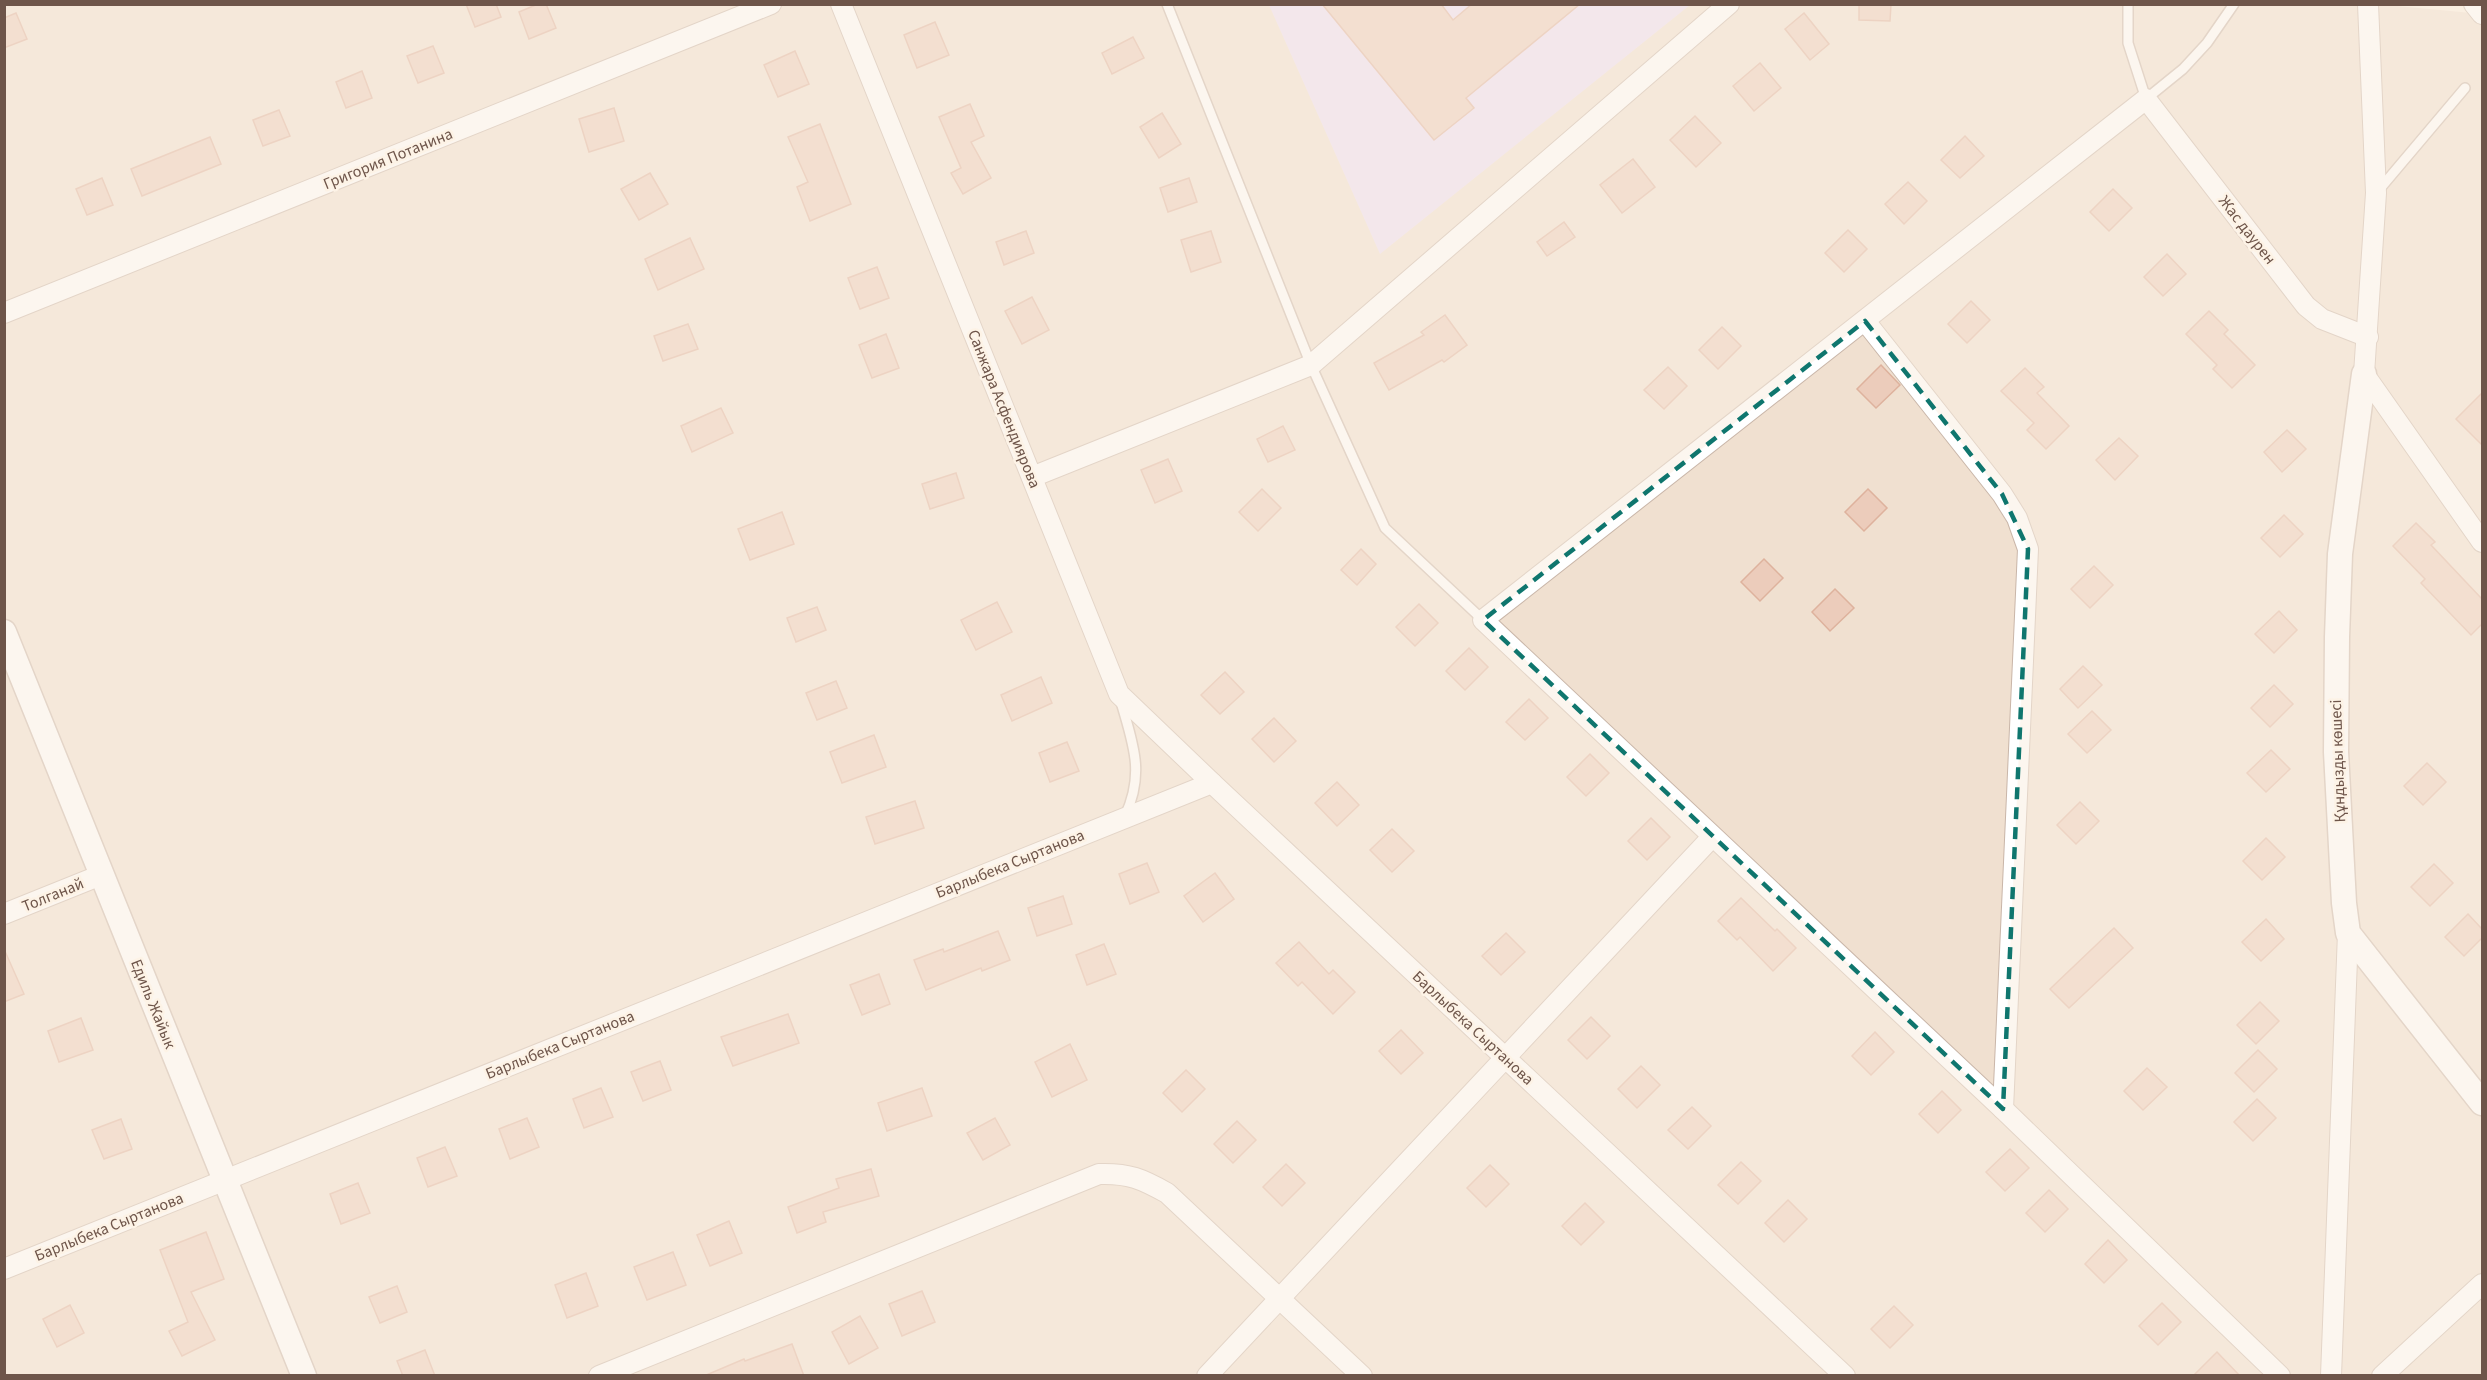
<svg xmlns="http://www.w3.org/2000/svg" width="2487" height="1380" font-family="'Source Sans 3',sans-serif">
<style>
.residential{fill:#f0e0d0}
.education{fill:#ecdef5}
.building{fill:#ecccbb;stroke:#deb29d;stroke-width:1.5}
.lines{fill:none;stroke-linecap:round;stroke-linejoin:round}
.service-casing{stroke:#c9b6a9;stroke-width:12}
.minor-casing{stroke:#c9b6a9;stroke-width:22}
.tertiary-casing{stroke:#c9b6a9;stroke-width:27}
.service{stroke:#fff;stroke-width:9}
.minor{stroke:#fff;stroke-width:20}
.tertiary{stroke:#fff;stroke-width:24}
.marked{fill:none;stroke:#0f766e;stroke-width:4.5;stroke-dasharray:12 8;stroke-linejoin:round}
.labels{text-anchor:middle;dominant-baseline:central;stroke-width:5;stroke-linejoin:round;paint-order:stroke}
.street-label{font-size:16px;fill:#6e554a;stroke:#fdf3e6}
</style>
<rect width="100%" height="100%" fill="#faefe1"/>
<polygon class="residential" points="2376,4 2482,14 2482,1375 5,1376 5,5"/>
<polygon class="education" points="1269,5 1690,5 1380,254"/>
<g class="building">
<polygon points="466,4 496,4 501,17 475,27"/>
<polygon points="538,4 546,4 556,28 529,39 519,12"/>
<polygon points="1322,4 1441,4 1453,20 1472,4 1580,4 1466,98 1474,108 1434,140"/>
<polygon points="1859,4 1891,4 1890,21 1859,20"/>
<polygon points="16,13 27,39 4,48 4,18"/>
<polygon points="1804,13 1829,44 1810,60 1785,29"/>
<polygon points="935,22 949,55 917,68 904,35"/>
<polygon points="1133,37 1144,58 1112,74 1102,53"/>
<polygon points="433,46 444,73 418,83 407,56"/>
<polygon points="795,51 809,84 778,97 764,65"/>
<polygon points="1760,63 1781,88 1754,111 1733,86"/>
<polygon points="362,71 372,98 346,108 336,82"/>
<polygon points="970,104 984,136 971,142 991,178 963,194 951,173 961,168 939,117"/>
<polygon points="614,108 624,141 589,152 579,119"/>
<polygon points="279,110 290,136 263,146 253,120"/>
<polygon points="1162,113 1181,144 1159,158 1140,127"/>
<polygon points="1695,116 1721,143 1696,167 1670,140"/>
<polygon points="820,124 851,204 810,221 797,187 808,182 788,137"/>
<polygon points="1965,136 1984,156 1960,178 1941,160"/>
<polygon points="210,137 221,164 142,196 131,169"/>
<polygon points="1633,159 1655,187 1622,213 1600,185"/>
<polygon points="650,173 668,204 639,220 621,189"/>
<polygon points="102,178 113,205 87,215 76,189"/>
<polygon points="1189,178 1197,202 1168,212 1160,188"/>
<polygon points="1908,182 1927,201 1904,224 1885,204"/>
<polygon points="2113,189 2132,208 2109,231 2090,212"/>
<polygon points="1564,222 1575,237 1547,256 1537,242"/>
<polygon points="1848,230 1867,249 1844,272 1825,253"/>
<polygon points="1026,231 1034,253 1004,265 996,242"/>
<polygon points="1211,231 1221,262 1191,272 1181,240"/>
<polygon points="690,238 704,269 658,290 645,259"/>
<polygon points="2167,254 2186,274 2163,296 2144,277"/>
<polygon points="877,267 889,298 860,309 848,278"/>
<polygon points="1032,297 1049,330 1022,344 1005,311"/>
<polygon points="1971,301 1990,320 1967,343 1948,324"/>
<polygon points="2209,311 2228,330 2224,334 2255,365 2232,388 2213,369 2217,365 2186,334"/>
<polygon points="1445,315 1467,345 1444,362 1442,360 1389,390 1374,363 1424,335 1421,332"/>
<polygon points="688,324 698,349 663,361 654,336"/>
<polygon points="1722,327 1741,346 1718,369 1699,350"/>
<polygon points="886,334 899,368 872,378 859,345"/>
<polygon points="1881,365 1900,385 1876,408 1857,389"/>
<polygon points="1668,367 1687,386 1664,409 1644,390"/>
<polygon points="2025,368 2044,387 2037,393 2069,426 2046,449 2027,430 2034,423 2001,391"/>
<polygon points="2482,393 2482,445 2456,419"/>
<polygon points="721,408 733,433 692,452 681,426"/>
<polygon points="1283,426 1295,450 1268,462 1257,439"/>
<polygon points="2287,430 2306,449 2282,472 2264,452"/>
<polygon points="2119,438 2138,456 2115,480 2096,460"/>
<polygon points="1168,459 1182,491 1155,503 1141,470"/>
<polygon points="956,473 964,498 930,509 922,484"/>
<polygon points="1262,489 1281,508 1258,531 1239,512"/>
<polygon points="1868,489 1887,508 1864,531 1845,512"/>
<polygon points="782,512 794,544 750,560 738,529"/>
<polygon points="2284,515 2303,534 2280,557 2261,538"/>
<polygon points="2416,523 2435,542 2431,545 2482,599 2482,624 2471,635 2421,583 2425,579 2393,546"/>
<polygon points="1361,549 1376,564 1357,585 1341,570"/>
<polygon points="1764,559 1783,578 1760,601 1741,582"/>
<polygon points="2094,566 2113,585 2090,608 2071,589"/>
<polygon points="1835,589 1854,608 1830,631 1812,612"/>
<polygon points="997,602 1012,632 976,650 961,620"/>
<polygon points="1419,604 1438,623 1415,646 1396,627"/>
<polygon points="817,607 826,630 796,642 787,618"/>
<polygon points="2279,611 2297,630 2274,653 2255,634"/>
<polygon points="1469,648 1488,667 1465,690 1446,671"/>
<polygon points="2083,666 2102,685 2078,708 2060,689"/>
<polygon points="1225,672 1244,692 1220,714 1201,695"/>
<polygon points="1041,677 1052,703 1012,721 1001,695"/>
<polygon points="836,681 847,708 817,720 806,693"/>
<polygon points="2274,685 2293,704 2270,727 2251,708"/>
<polygon points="1529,699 1548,718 1525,740 1506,722"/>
<polygon points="2092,711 2111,730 2087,753 2068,734"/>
<polygon points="1274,718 1296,741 1274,762 1252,739"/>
<polygon points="874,735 886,767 842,783 830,752"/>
<polygon points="1067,742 1079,771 1050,782 1039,753"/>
<polygon points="2271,750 2290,769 2266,792 2247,773"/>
<polygon points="1590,754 1609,773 1586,796 1567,777"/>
<polygon points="2427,763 2446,782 2423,805 2404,786"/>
<polygon points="1337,782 1359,805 1337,826 1315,803"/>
<polygon points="915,801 924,828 875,844 866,817"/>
<polygon points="2080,802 2099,821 2076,844 2057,825"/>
<polygon points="1651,818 1670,837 1647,860 1628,841"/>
<polygon points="1392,829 1414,851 1392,872 1370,850"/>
<polygon points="2266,838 2285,857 2262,880 2243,861"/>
<polygon points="1147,863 1159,892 1130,904 1119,874"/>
<polygon points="2434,864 2453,883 2430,906 2411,887"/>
<polygon points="1215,873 1234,899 1203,922 1184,896"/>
<polygon points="1063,896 1072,924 1037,936 1028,908"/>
<polygon points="1741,898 1775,931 1777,929 1796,948 1773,971 1740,937 1737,940 1718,921"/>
<polygon points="2468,914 2482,929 2482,938 2464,956 2445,937"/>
<polygon points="2266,919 2284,939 2261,961 2242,942"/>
<polygon points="2114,928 2133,948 2069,1008 2050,989"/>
<polygon points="998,931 1010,960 982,971 981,968 926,990 914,960 943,949 944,952"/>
<polygon points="1506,933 1525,952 1501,975 1482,956"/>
<polygon points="1299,942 1329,974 1333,970 1355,992 1333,1014 1302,982 1298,986 1276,963"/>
<polygon points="1104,944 1116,974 1087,985 1076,955"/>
<polygon points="4,949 24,994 4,1002"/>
<polygon points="879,974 890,1004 862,1015 850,985"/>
<polygon points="2260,1002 2279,1021 2256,1044 2237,1025"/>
<polygon points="788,1014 799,1043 733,1066 721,1037"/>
<polygon points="1591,1017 1610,1036 1587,1059 1568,1040"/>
<polygon points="81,1018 93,1050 59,1062 48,1031"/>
<polygon points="1401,1030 1423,1053 1401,1074 1379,1051"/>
<polygon points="1875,1032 1894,1052 1871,1075 1852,1056"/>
<polygon points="1070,1044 1087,1080 1052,1097 1035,1062"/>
<polygon points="2258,1050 2277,1069 2254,1092 2235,1073"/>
<polygon points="660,1061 671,1090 643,1101 631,1072"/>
<polygon points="1641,1066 1660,1085 1637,1108 1618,1089"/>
<polygon points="2147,1068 2167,1087 2143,1110 2124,1091"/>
<polygon points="1186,1070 1205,1089 1182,1112 1163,1093"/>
<polygon points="601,1088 613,1117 584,1128 573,1099"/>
<polygon points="922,1088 932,1116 887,1131 878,1103"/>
<polygon points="1942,1091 1961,1110 1938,1133 1919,1114"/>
<polygon points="2257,1099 2276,1118 2253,1141 2234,1122"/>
<polygon points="1692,1107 1711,1126 1688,1149 1668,1130"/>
<polygon points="527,1118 539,1147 510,1159 499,1129"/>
<polygon points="995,1118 1010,1145 983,1160 967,1133"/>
<polygon points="121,1119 132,1149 104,1159 92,1130"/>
<polygon points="1237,1121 1256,1140 1233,1163 1214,1144"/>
<polygon points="445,1147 457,1176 428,1187 417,1158"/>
<polygon points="2010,1149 2029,1168 2005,1191 1986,1172"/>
<polygon points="1741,1162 1761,1181 1738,1204 1718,1185"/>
<polygon points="1286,1164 1305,1183 1282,1206 1263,1187"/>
<polygon points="1490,1165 1509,1184 1486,1207 1467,1188"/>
<polygon points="871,1169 879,1196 823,1212 826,1222 797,1233 788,1207 839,1188 836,1179"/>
<polygon points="358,1183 370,1213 341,1224 330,1194"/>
<polygon points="2049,1190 2068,1209 2045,1232 2026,1213"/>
<polygon points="1788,1200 1807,1219 1784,1242 1765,1223"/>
<polygon points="1585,1203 1604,1222 1581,1245 1562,1226"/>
<polygon points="729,1221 742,1253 710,1266 697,1235"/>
<polygon points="206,1232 224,1279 191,1292 215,1340 182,1356 169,1331 188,1322 160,1250"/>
<polygon points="2108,1240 2127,1260 2104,1283 2085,1264"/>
<polygon points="673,1252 686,1285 647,1300 634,1267"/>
<polygon points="586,1273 598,1306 567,1318 555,1285"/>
<polygon points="397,1286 407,1312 380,1323 369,1297"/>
<polygon points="922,1291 935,1322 902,1336 889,1304"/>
<polygon points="2162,1303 2181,1322 2158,1345 2139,1326"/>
<polygon points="70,1305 84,1333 57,1347 43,1319"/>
<polygon points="1894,1306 1913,1325 1890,1348 1871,1329"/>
<polygon points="860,1316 878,1348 849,1364 832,1332"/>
<polygon points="792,1344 804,1376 704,1376 744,1359 745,1361"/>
<polygon points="425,1350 435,1376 403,1376 397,1361"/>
<polygon points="2217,1352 2240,1376 2193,1376"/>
</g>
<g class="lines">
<defs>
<g id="service">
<polyline points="1167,4 1311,365 1385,528 1483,620"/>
<polyline points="2128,4 2128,43 2146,99 2183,69 2207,43 2234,4"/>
<polyline points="2378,191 2465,88"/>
<path d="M 1121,702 C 1133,744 1145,773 1125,816"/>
</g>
<g id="minor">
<polyline points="841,4 1119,694 1212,783"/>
<polyline points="2368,4 2376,193 2364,374 2482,542"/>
<polyline points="2474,4 2482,14"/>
<polyline points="4,313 771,4"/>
<polyline points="1865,321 2002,494 2017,518 2028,549 2003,1109"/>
<polyline points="1032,477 1311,365 1729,4"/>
<polyline points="4,914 101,875"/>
<polyline points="4,1269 1212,783 1845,1376"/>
<path d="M 599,1376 L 1099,1174 C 1129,1173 1142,1179 1167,1193 L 1362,1376"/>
<polyline points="1207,1376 1712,837"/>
<polyline points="2280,1376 2003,1109 1483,620 2146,99 2306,306 2322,319 2368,337"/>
<polyline points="2331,1376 2348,933"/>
<polyline points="2382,1376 2482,1284"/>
</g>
<g id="tertiary">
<polyline points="2364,374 2340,554 2337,637 2336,752 2344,903 2348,933 2482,1103"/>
<polyline points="4,632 304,1376"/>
</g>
</defs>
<use href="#service" class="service-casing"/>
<use href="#minor" class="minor-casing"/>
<use href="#tertiary" class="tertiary-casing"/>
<use href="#service" class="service"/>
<use href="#minor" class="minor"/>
<use href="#tertiary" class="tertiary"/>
</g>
<path d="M0 0H2487V1380H0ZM 1865,321 L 2002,494 L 2028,549 L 2003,1109 L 1483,620 Z" fill="#faefe1" fill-opacity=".55" fill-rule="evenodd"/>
<path class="marked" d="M 1865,321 L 2002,494 L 2028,549 L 2003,1109 L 1483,620 Z"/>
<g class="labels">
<g class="street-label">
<text transform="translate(388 159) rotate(-22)">Григория Потанина</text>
<text transform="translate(2247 230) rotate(52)">Жас даурен</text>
<text transform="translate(1004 409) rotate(68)">Санжара Асфендиярова</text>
<text transform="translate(2338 761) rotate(-92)">Құндызды көшесі</text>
<text transform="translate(1010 864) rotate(-22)">Барлыбека Сыртанова</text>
<text transform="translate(53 895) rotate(-22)">Толганай</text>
<text transform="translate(153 1004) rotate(68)">Едиль Жайык</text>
<text transform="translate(1473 1028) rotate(43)">Барлыбека Сыртанова</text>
<text transform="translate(560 1045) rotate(-22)">Барлыбека Сыртанова</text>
<text transform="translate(109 1227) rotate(-22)">Барлыбека Сыртанова</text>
</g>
</g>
<rect width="2487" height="1380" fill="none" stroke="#6e554a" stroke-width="12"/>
</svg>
